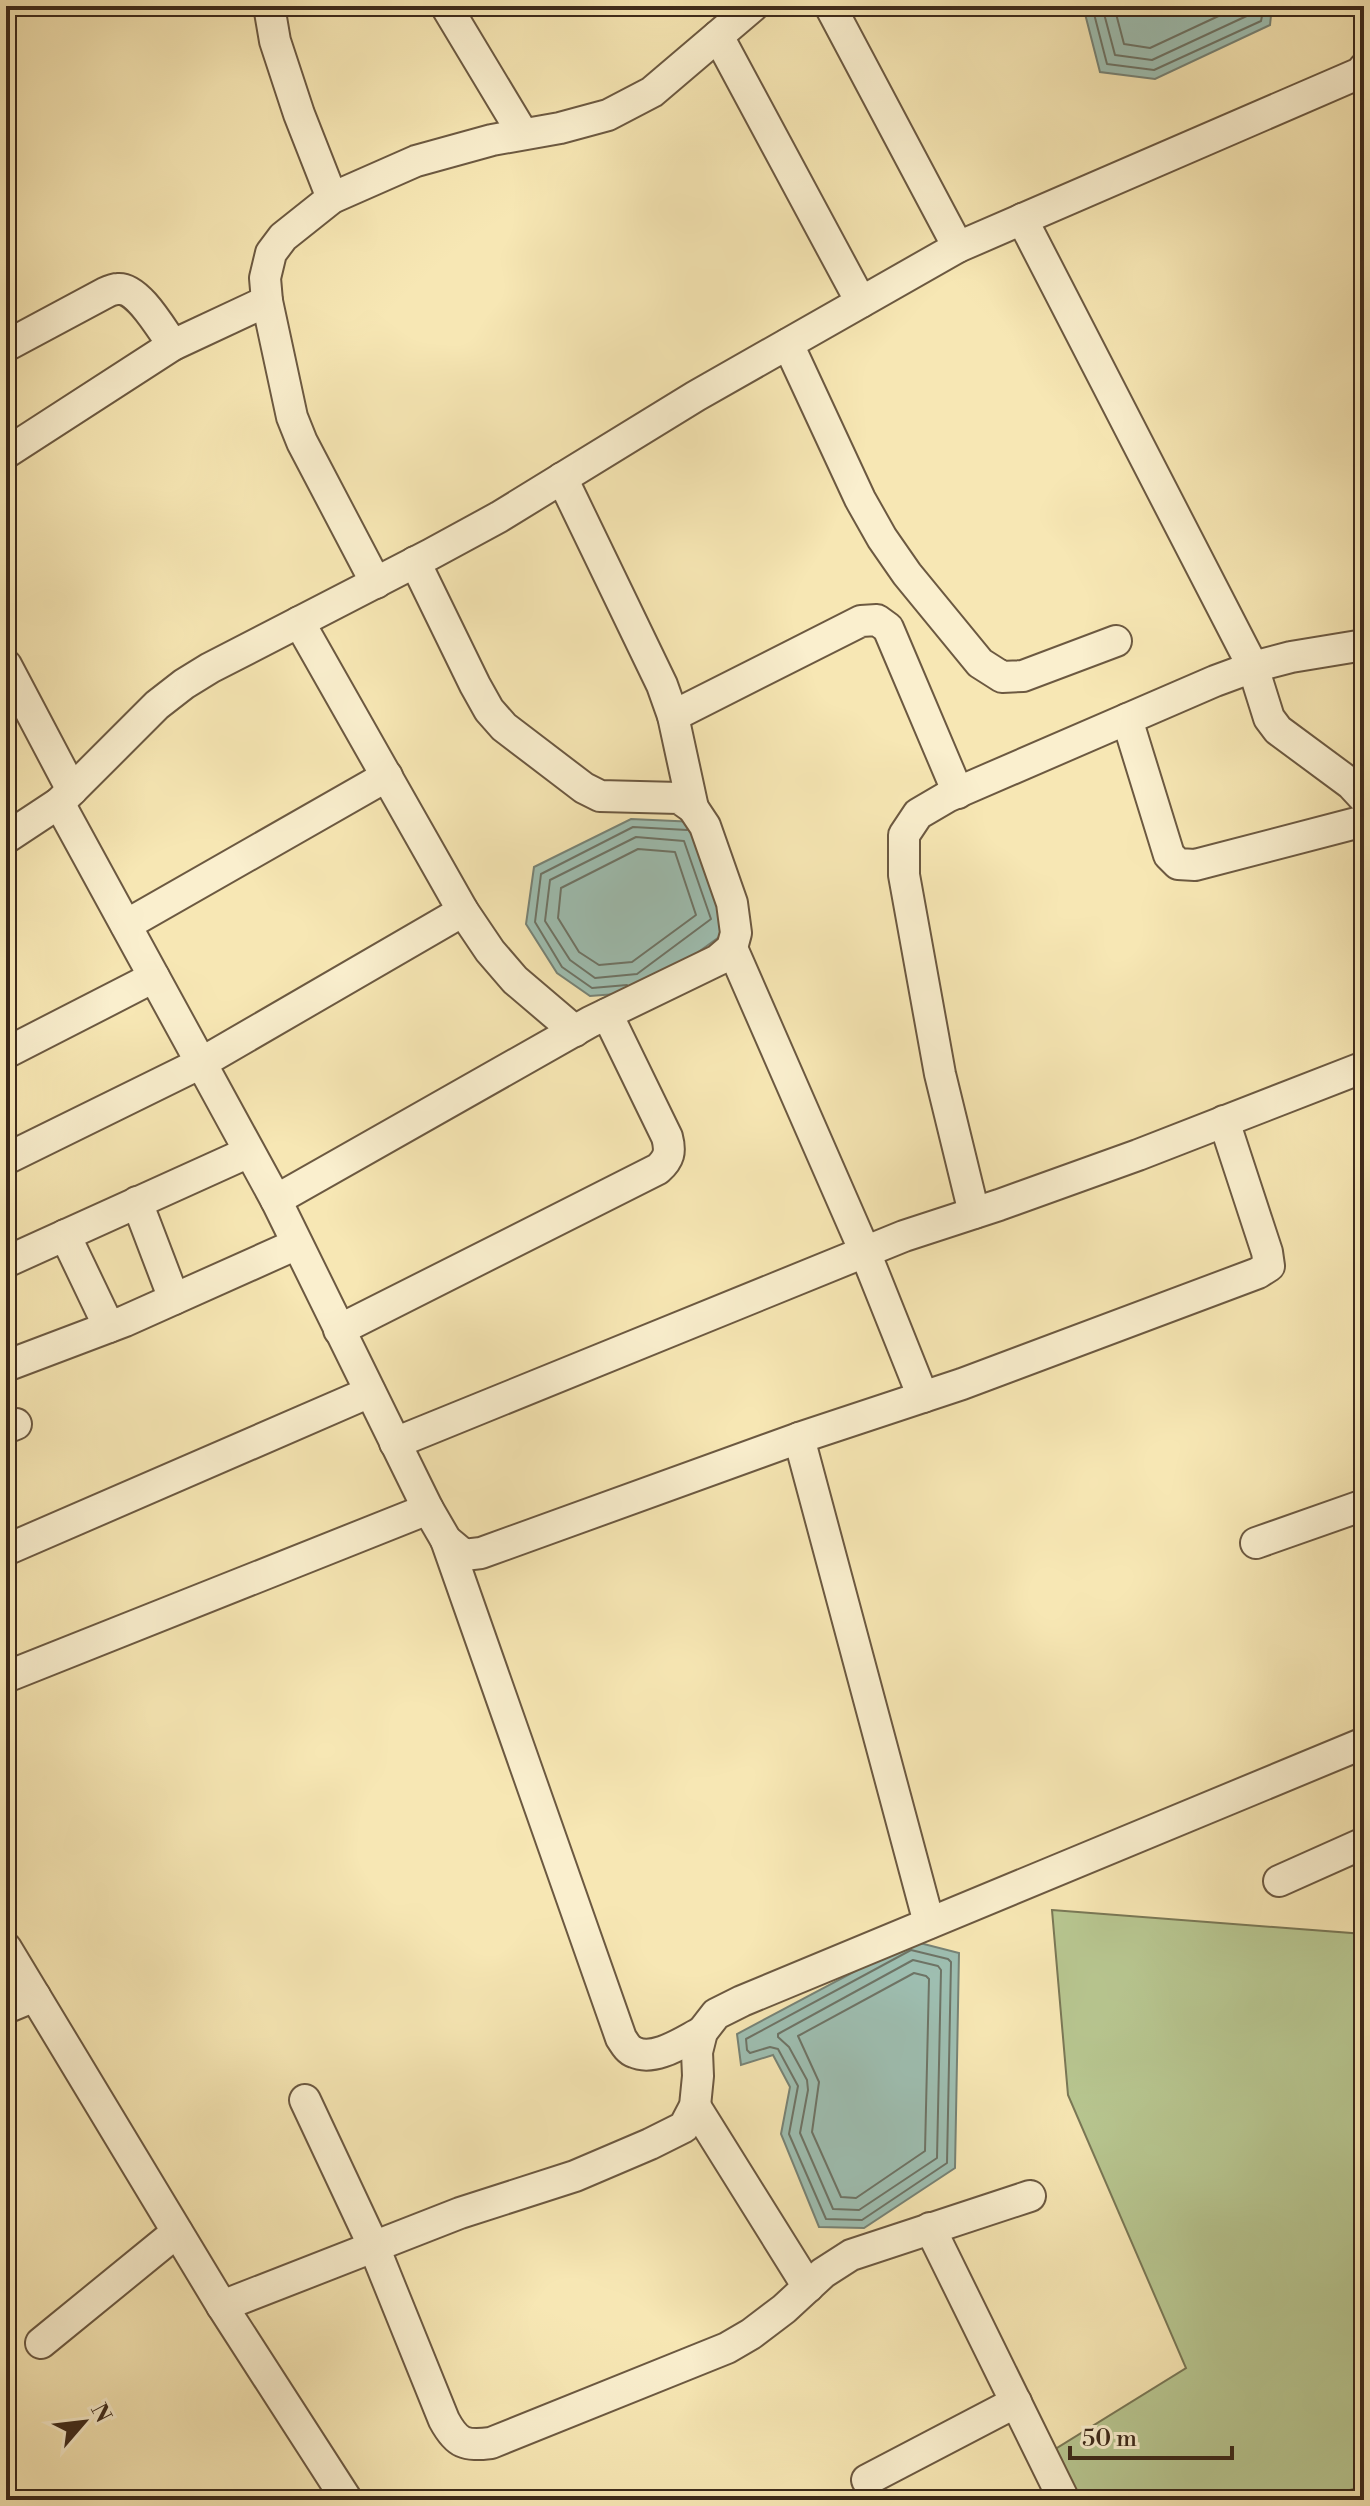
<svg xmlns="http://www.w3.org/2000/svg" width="1370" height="2506" font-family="'Libre Bodoni',serif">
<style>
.green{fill:#b8c791;stroke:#7a7856;stroke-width:2}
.water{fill:#9ebfb2;stroke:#778376;stroke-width:2}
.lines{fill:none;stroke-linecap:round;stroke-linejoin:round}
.shore{stroke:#6e7466;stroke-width:2}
.minor-casing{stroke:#6c5941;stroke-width:34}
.minor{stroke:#faefce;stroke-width:30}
</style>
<rect width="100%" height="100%" fill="#f7e7b4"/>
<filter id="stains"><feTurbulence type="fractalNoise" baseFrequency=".0025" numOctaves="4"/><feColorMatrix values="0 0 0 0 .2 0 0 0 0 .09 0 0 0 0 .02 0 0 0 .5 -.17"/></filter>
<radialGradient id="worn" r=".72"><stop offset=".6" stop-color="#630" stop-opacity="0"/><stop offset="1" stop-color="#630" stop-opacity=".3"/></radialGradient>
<polygon class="green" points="1052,1910 1364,1934 1364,2487 1302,2500 1070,2500 1049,2453 1186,2368 1068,2095"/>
<g class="water">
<polygon points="1083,6 1272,6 1270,25 1155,79 1100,72"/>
<polygon points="631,819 696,822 733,927 643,992 590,996 557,973 526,924 534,867"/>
<polygon points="912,1941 959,1953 955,2168 864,2228 819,2227 781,2134 790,2087 773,2055 741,2065 737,2034"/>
</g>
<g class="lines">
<g class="shore">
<polyline points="1092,6 1107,64 1154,70 1261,21 1264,6"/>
<polyline points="1102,6 1115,55 1152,60 1251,14 1254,6"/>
<polyline points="1114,6 1124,44 1150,48 1240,6"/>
<polygon points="636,837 684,841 711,919 637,974 595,978 570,960 545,921 550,880"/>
<polygon points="638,849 675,852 696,915 632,962 599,965 579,952 558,918 561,888"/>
<polyline points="627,985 592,988 562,967 535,922 541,874 633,827 687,830"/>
<polygon points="911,1950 948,1959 951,1962 947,2163 862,2220 826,2219 789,2134 798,2086 778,2049 770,2047 750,2053 747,2050 746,2039"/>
<polygon points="913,1960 938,1966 941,1970 937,2158 859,2210 833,2209 800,2133 808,2090 807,2080 789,2047 778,2037 778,2034"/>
<polygon points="914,1973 926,1976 929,1979 925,2151 856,2198 841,2197 812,2132 819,2082 798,2036"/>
</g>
<defs>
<g id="minor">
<polyline points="269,6 275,41 299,114 332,198"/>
<polyline points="446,6 523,134"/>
<polyline points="830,6 958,247"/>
<polyline points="718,36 861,302"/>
<polyline points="1022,219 1253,667 1269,718 1278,730 1351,784 1364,798"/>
<polyline points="788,344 860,499 882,538 907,574 980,663 1002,677 1023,676 1116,641"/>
<path d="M 6,346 L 105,293 C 109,291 114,289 118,289 C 138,287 162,330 173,345"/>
<polyline points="6,453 173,345 267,301"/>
<polyline points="562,478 662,685 673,716 693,808"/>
<polyline points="376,583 302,442 292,417 267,301 265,278 271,253 283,237 332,198 416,161 492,140 560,128 608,115 652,92 753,6"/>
<polyline points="299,622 463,911 490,951 515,980 575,1031"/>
<polyline points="6,665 72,790"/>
<polyline points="673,716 861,621 877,620 888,628 958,793"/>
<polyline points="1127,719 1169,855 1178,864 1195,865 1364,821"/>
<polyline points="59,803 276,1200 428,1509 446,1540 464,1555 481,1553 799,1438 962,1384 1258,1273 1269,1266 1267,1252 1224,1121"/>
<polyline points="6,838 59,803 157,705 184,684 210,668 431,554 499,517 696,396 958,247 1360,73 1364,68"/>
<polyline points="126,925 387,776"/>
<polyline points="732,948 865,1252 923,1397"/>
<polyline points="6,1053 154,977"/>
<polyline points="6,1159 201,1063 463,911"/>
<polyline points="276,1200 590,1022 718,960 732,948 736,933 732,903 705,826 693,808 679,798 600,796 584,788 504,727 489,710 475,685 415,562"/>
<polyline points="137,1202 174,1299"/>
<polyline points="974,1213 940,1074 904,875 904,835 918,814 947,797 1215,681 1253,667 1291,657 1364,645"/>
<polyline points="65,1235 109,1327"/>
<polyline points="6,1262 249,1152"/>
<path d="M 339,1330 L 658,1169 C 669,1159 671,1152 667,1137 L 607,1014"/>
<polyline points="6,1366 125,1321 297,1244"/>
<polyline points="6,1428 16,1424"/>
<polyline points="799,1438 929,1923"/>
<polyline points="395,1443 904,1236 999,1205 1138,1155 1364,1067"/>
<path d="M 446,1540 L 621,2038 C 625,2044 628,2050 634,2052 C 655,2062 684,2041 702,2032"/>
<polyline points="1256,1543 1364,1505"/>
<polyline points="6,1550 370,1392"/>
<polyline points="6,1677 428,1509"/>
<polyline points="1279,1881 1364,1843"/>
<polyline points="6,1948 222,2306 347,2500"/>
<polyline points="6,2008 35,1996"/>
<path d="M 305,2100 L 374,2247 L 444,2420 C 457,2444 465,2446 491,2443 L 727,2348 L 751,2334 L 784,2309 L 823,2273 L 851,2255 L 1030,2196"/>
<polyline points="695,2106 808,2287"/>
<polyline points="930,2228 1064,2500"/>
<polyline points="222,2306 460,2213 575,2176 650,2144 684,2127 695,2106 698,2076 697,2052 702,2032 716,2014 742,2001 1364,1743"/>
<polyline points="41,2343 177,2232"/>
<polyline points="867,2480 1016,2402"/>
</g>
</defs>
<use href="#minor" class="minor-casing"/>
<use href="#minor" class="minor"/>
</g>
<rect width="1370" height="2506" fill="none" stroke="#f7e7b4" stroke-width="32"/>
<rect x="8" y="8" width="1354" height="2490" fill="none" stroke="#3d2a1b" stroke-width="4"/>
<rect x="16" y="16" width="1338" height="2474" fill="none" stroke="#3d2a1b" stroke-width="2"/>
<g transform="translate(84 2422) rotate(62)" stroke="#faefce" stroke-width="6" paint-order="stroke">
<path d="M0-6L14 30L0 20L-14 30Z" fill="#3d2a1b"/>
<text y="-12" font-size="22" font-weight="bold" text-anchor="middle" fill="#3d2a1b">N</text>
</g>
<path d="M1070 2446v12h162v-12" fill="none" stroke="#3d2a1b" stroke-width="4"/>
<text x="1082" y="2446" font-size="24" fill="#3d2a1b" stroke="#faefce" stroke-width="6" paint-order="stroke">50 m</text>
<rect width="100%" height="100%" filter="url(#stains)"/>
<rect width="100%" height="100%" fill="url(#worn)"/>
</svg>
